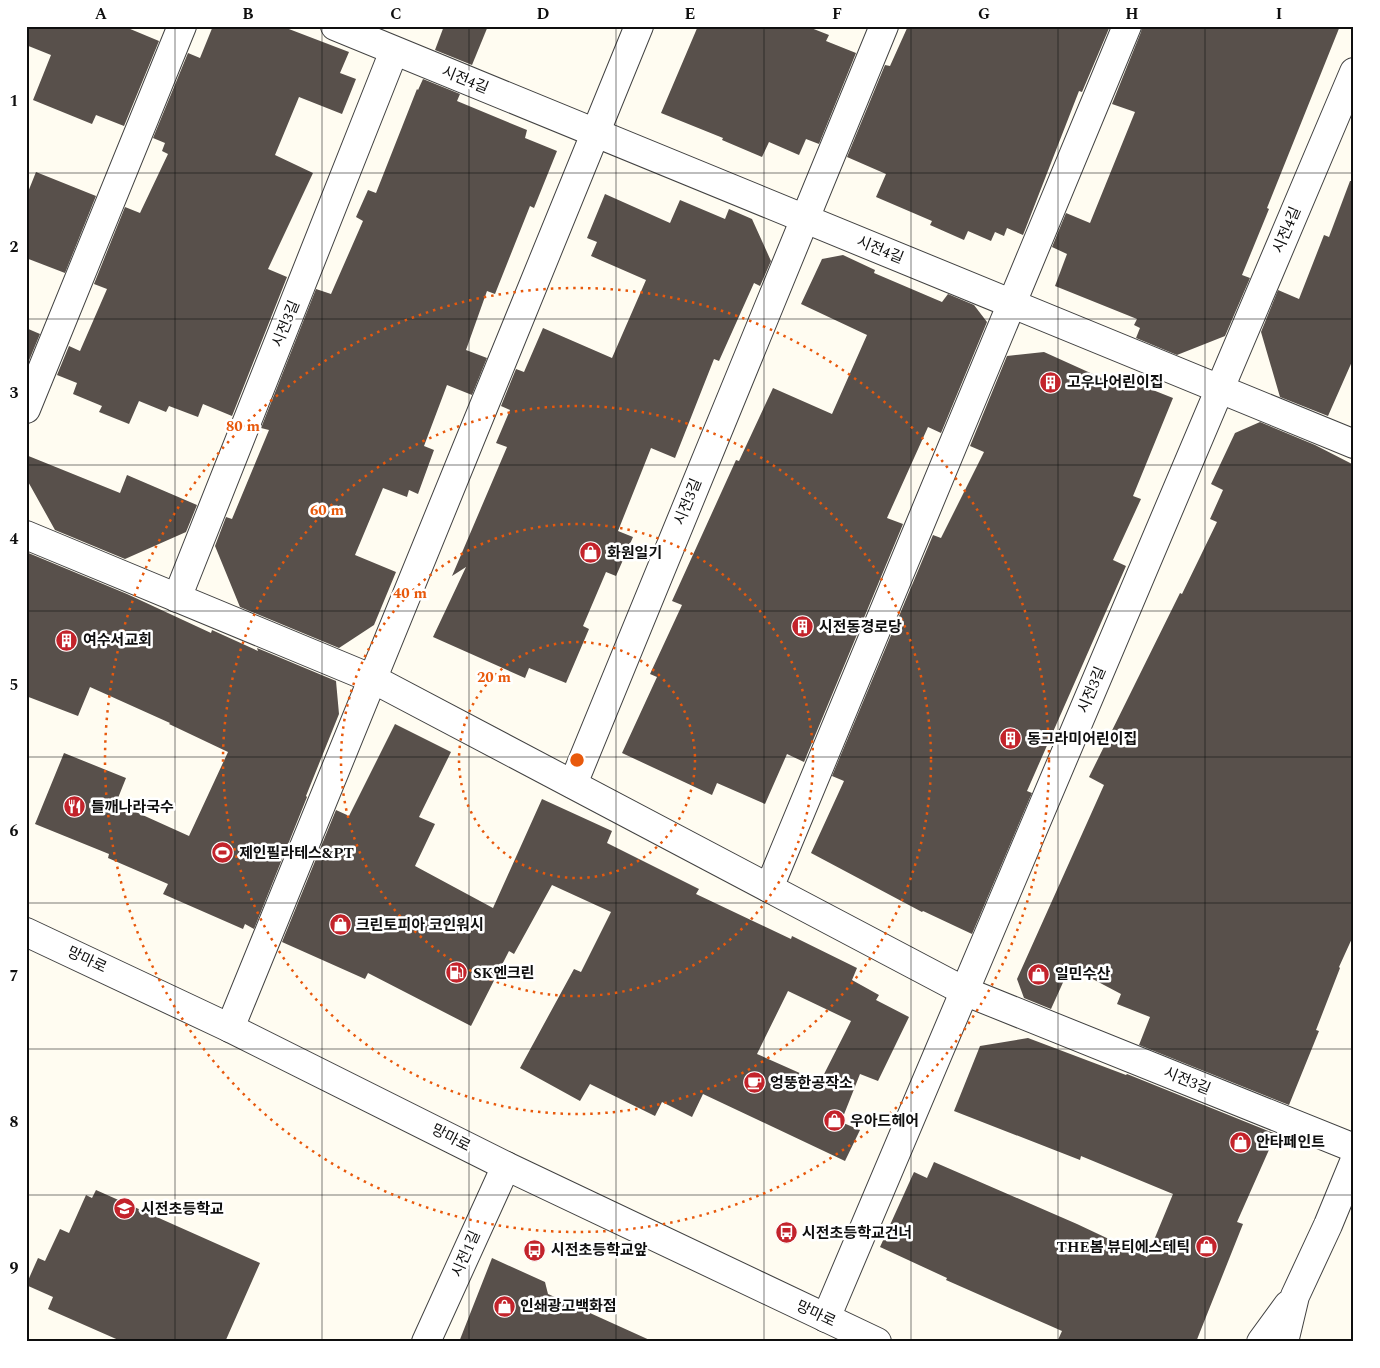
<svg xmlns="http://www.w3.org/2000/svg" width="1380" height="1368" font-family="Spectral,'Noto Sans KR',serif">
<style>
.building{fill:#58504b;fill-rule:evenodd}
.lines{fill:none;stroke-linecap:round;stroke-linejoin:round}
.minor-casing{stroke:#424242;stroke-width:30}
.tertiary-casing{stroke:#424242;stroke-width:30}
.minor{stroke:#fff;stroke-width:28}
.tertiary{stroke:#fff;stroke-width:28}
.grid{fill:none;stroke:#0f0f0f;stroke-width:1;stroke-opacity:0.55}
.ring{fill:none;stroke:#e8590c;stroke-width:2.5;stroke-dasharray:2.5 5}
.labels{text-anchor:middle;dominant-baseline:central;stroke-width:5;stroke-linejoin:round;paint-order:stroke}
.street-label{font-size:15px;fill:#0f0f0f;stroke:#fff}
.poi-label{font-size:15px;font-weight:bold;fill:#0f0f0f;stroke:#fff;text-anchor:start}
.centre{fill:#e8590c;stroke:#fff;stroke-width:2.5}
.ring-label{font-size:15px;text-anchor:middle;font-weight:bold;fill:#e8590c;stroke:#fff;stroke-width:5;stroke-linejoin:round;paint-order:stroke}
.neatline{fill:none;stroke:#0f0f0f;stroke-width:2}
.grid-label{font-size:16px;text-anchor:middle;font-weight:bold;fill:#0f0f0f}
</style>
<rect width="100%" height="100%" fill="#fffcf1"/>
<g class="building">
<polygon points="26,26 123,26 159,41 124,126 96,115 92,124 33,100 51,55 26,45"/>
<polygon points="213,26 281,26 349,52 340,73 356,79 342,114 299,97 275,155 313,173 268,269 287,277 232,416 203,404 198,417 169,406 166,412 139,401 129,424 99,412 102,406 73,394 77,383 57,375 69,346 80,351 107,289 94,284 125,207 140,213 168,154 162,151 165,143 153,138 188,53 200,58"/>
<polygon points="444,26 488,26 472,65 435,50"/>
<polygon points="698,26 806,26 829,35 826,41 856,53 819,144 806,139 799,155 769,142 762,157 722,140 723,138 661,113"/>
<polygon points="908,26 1110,26 1082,92 1079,91 1023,235 1007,228 1004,236 995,232 991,241 968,231 964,240 930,225 932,221 876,197 886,174 847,157 885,65 890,66"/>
<polygon points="1142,26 1340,26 1267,208 1269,209 1242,275 1250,278 1225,336 1177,355 1136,338 1140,328 1134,325 1137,319 1055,286 1067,254 1052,247 1066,213 1090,223 1135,112 1112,104 1141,32"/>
<polygon points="423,79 460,94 457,101 527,130 525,138 557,151 534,208 530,206 495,294 487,291 466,350 487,358 472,395 447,385 424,446 434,450 418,494 409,490 407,497 383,488 355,555 396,572 374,625 339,648 240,607 215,546 226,517 232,519 269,430 261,428 316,289 331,294 363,221 356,217 368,190 376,193 417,89 418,90"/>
<polygon points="36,172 96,196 65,273 26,258 26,197"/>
<polygon points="1350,181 1354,181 1354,357 1328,416 1280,397 1261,332 1278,290 1299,299 1324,235 1329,237"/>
<polygon points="605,194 670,223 680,200 725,219 729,209 752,219 771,261 760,286 754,283 719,361 714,359 675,458 651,448 618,531 633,537 616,576 606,572 583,626 589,629 566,683 529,668 525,678 433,637 466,567 452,576 507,447 496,443 510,410 501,406 516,369 524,372 543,328 612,358 646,280 591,256 597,242 587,238"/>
<polygon points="843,255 875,270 874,273 942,302 948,294 974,305 987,322 941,433 928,427 887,518 903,524 804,762 787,754 765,804 717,783 712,795 622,753 657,677 650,674 682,605 672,601 736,460 739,461 773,388 832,414 867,335 801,304 822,259"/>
<polygon points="26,328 40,334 28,363 26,362"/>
<polygon points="1044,352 1117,385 1120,377 1173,398 1133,496 1141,499 1113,560 1126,566 1027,791 1032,793 972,934 923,911 922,912 811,853 844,781 832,776 933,535 941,538 984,452 970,446 1007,356"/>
<polygon points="1260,422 1315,445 1354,465 1354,934 1339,967 1340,968 1316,1030 1319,1031 1289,1105 1139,1045 1150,1017 1117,1004 1121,994 1070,967 1051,1009 1024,998 1017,979 1104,785 1089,777 1180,593 1182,594 1217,522 1210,519 1223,490 1211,484 1235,433"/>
<polygon points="26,455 120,493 127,475 197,505 186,532 125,559 55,530 26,478"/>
<polygon points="26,552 127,594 211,633 212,630 258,651 257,648 336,681 339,714 306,796 307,797 254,929 245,924 243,929 163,894 168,884 108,858 109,854 35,824 64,753 126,778 116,803 189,836 228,752 169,724 170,723 90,687 78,716 26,696"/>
<path d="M 395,724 L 451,752 L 419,817 L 435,824 L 415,866 L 493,908 L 542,799 L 612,831 L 607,843 L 699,889 L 696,894 L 791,939 L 792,936 L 857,968 L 852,980 L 879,995 L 876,1000 L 909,1017 L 878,1081 L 860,1074 L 841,1122 L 860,1130 L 845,1161 L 703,1094 L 692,1117 L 662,1102 L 655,1116 L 590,1084 L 580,1101 L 520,1068 L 574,969 L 581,972 L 611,912 L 552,885 L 514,954 L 509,951 L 471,1026 L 368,973 L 365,979 L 282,942 L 336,810 L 347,815 L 348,818 ZM 788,991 L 851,1021 L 820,1082 L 757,1054 Z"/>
<polygon points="1028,1038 1126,1075 1127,1074 1276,1134 1237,1222 1243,1224 1196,1342 1057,1342 1062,1331 946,1280 947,1278 880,1247 914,1172 927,1178 934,1162 1077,1224 1147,1257 1173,1194 1081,1156 1080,1160 954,1111 980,1046"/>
<polygon points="96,1190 260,1263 225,1342 123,1342 48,1309 53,1297 26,1285 38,1258 45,1261 60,1229 69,1233 86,1195 92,1198"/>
<polygon points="492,1258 545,1282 548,1294 654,1342 459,1342"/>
</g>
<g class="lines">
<defs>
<g id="minor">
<polyline points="335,26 1354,444"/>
<polyline points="26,409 182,26"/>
<polyline points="26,535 373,679 964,991 1354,1148"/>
<polyline points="177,598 394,51"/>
<polyline points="573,784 884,26"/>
<polyline points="769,888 1127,26"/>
<polyline points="230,1028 639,26"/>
<polyline points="826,1318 1354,72"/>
<polyline points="426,1342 506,1166"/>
</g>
<g id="tertiary">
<polyline points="26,932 230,1028 506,1166 877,1342"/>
<polyline points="1261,1342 1288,1305"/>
<polyline points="1284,1342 1295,1296 1328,1225 1354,1162"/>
</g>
</defs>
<use href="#minor" class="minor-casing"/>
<use href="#tertiary" class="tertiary-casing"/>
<use href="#minor" class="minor"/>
<use href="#tertiary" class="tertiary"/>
</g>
<path class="grid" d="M 175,26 L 175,1342M 322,26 L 322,1342M 469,26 L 469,1342M 616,26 L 616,1342M 764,26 L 764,1342M 911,26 L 911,1342M 1058,26 L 1058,1342M 1205,26 L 1205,1342M 26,173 L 1354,173M 26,319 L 1354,319M 26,465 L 1354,465M 26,611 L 1354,611M 26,757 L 1354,757M 26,903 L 1354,903M 26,1049 L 1354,1049M 26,1195 L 1354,1195"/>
<g class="ring">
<circle cx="577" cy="760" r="118"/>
<circle cx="577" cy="760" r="236"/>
<circle cx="577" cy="760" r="354"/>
<circle cx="577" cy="760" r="472"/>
</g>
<defs>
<symbol id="building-disc" viewBox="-11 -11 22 22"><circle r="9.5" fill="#c3232b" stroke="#fff"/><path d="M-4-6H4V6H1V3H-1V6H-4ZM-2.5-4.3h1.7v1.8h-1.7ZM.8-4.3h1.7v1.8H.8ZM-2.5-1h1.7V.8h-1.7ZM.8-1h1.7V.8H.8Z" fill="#fff"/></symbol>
<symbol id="shop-disc" viewBox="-11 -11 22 22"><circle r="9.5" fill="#c3232b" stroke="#fff"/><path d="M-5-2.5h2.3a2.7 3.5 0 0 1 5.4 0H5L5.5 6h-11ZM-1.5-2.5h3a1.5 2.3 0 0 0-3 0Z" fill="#fff"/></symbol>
<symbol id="restaurant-disc" viewBox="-11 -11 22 22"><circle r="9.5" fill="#c3232b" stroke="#fff"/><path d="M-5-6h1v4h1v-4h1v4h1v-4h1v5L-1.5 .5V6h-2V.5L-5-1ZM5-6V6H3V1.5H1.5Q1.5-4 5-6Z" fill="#fff"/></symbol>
<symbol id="stadium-disc" viewBox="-11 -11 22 22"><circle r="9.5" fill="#c3232b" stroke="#fff"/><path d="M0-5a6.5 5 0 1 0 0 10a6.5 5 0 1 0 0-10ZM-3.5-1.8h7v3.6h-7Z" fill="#fff"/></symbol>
<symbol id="fuel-disc" viewBox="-11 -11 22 22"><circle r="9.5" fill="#c3232b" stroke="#fff"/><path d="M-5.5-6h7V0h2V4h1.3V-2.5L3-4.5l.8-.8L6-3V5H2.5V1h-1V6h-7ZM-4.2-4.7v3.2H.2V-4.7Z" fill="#fff"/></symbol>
<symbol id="cafe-disc" viewBox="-11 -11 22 22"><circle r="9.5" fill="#c3232b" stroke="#fff"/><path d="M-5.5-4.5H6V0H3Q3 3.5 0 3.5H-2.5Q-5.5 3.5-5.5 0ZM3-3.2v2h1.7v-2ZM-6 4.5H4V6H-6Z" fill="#fff"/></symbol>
<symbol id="school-disc" viewBox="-11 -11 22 22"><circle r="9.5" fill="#c3232b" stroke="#fff"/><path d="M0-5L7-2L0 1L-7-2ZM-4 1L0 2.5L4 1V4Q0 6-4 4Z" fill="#fff"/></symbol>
<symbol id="bus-disc" viewBox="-11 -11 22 22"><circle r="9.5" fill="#c3232b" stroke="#fff"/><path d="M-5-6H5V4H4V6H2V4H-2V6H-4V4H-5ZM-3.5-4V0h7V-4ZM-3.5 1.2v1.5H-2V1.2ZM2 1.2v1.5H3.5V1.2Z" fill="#fff"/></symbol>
</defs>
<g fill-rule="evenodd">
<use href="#building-disc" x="1038" y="370" width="25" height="25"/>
<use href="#shop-disc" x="578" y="540" width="25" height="25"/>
<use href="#building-disc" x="790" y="614" width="25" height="25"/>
<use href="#building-disc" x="54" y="628" width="25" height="25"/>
<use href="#building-disc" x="998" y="726" width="25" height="25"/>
<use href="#restaurant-disc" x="62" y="794" width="25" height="25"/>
<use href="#stadium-disc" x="210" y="840" width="25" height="25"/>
<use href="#shop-disc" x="328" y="912" width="25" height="25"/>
<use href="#fuel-disc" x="444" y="960" width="25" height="25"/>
<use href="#shop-disc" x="1026" y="962" width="25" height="25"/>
<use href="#cafe-disc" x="742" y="1070" width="25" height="25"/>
<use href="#shop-disc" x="822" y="1108" width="25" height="25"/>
<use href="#shop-disc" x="1228" y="1130" width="25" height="25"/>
<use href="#school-disc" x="112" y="1196" width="25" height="25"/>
<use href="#bus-disc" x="774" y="1220" width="25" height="25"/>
<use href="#shop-disc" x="1194" y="1234" width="25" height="25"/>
<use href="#bus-disc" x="522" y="1238" width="25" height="25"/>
<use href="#shop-disc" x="492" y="1294" width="25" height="25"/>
</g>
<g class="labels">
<g class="street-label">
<text transform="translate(465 80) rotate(22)">시전4길</text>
<text transform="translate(1287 230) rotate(-67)">시전4길</text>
<text transform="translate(880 250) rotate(22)">시전4길</text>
<text transform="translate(286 324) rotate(-68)">시전3길</text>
<text transform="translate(688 502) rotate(-68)">시전3길</text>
<text transform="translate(1092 690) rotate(-67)">시전3길</text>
<text transform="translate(87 960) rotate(25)">망마로</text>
<text transform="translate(1187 1081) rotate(22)">시전3길</text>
<text transform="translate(451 1138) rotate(27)">망마로</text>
<text transform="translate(466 1254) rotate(-66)">시전1길</text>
<text transform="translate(816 1314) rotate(25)">망마로</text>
</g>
<g class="poi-label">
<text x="1067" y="382">고우나어린이집</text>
<text x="607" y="553">화원일기</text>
<text x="819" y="627">시전동경로당</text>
<text x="83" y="640">여수서교회</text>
<text x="1027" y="739">동그라미어린이집</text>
<text x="91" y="807">들깨나라국수</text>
<text x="239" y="853">제인필라테스&amp;PT</text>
<text x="356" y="925">크린토피아 코인워시</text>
<text x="473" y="973">SK엔크린</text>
<text x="1055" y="974">일민수산</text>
<text x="770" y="1083">엉뚱한공작소</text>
<text x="850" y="1121">우아드헤어</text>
<text x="1256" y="1142">안타페인트</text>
<text x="141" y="1209">시전초등학교</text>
<text x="802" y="1233">시전초등학교건너</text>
<text x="1190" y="1247" text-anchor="end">THE봄 뷰티에스테틱</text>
<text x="551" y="1250">시전초등학교앞</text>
<text x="520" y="1306">인쇄광고백화점</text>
</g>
</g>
<circle cx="577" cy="760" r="8" class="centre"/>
<g class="ring-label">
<text x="243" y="431">80 m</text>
<text x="327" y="515">60 m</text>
<text x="410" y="598">40 m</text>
<text x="494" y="682">20 m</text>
</g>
<rect width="1380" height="1368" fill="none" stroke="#ffffff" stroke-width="55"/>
<rect x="28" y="28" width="1324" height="1312" class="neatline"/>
<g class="grid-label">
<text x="101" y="19">A</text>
<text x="248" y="19">B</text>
<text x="396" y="19">C</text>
<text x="543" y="19">D</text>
<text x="690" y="19">E</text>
<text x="837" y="19">F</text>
<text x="984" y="19">G</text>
<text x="1132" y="19">H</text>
<text x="1279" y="19">I</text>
<text x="14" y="106">1</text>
<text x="14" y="252">2</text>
<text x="14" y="398">3</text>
<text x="14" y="544">4</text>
<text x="14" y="690">5</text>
<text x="14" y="836">6</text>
<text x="14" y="981">7</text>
<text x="14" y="1127">8</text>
<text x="14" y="1273">9</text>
</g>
</svg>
